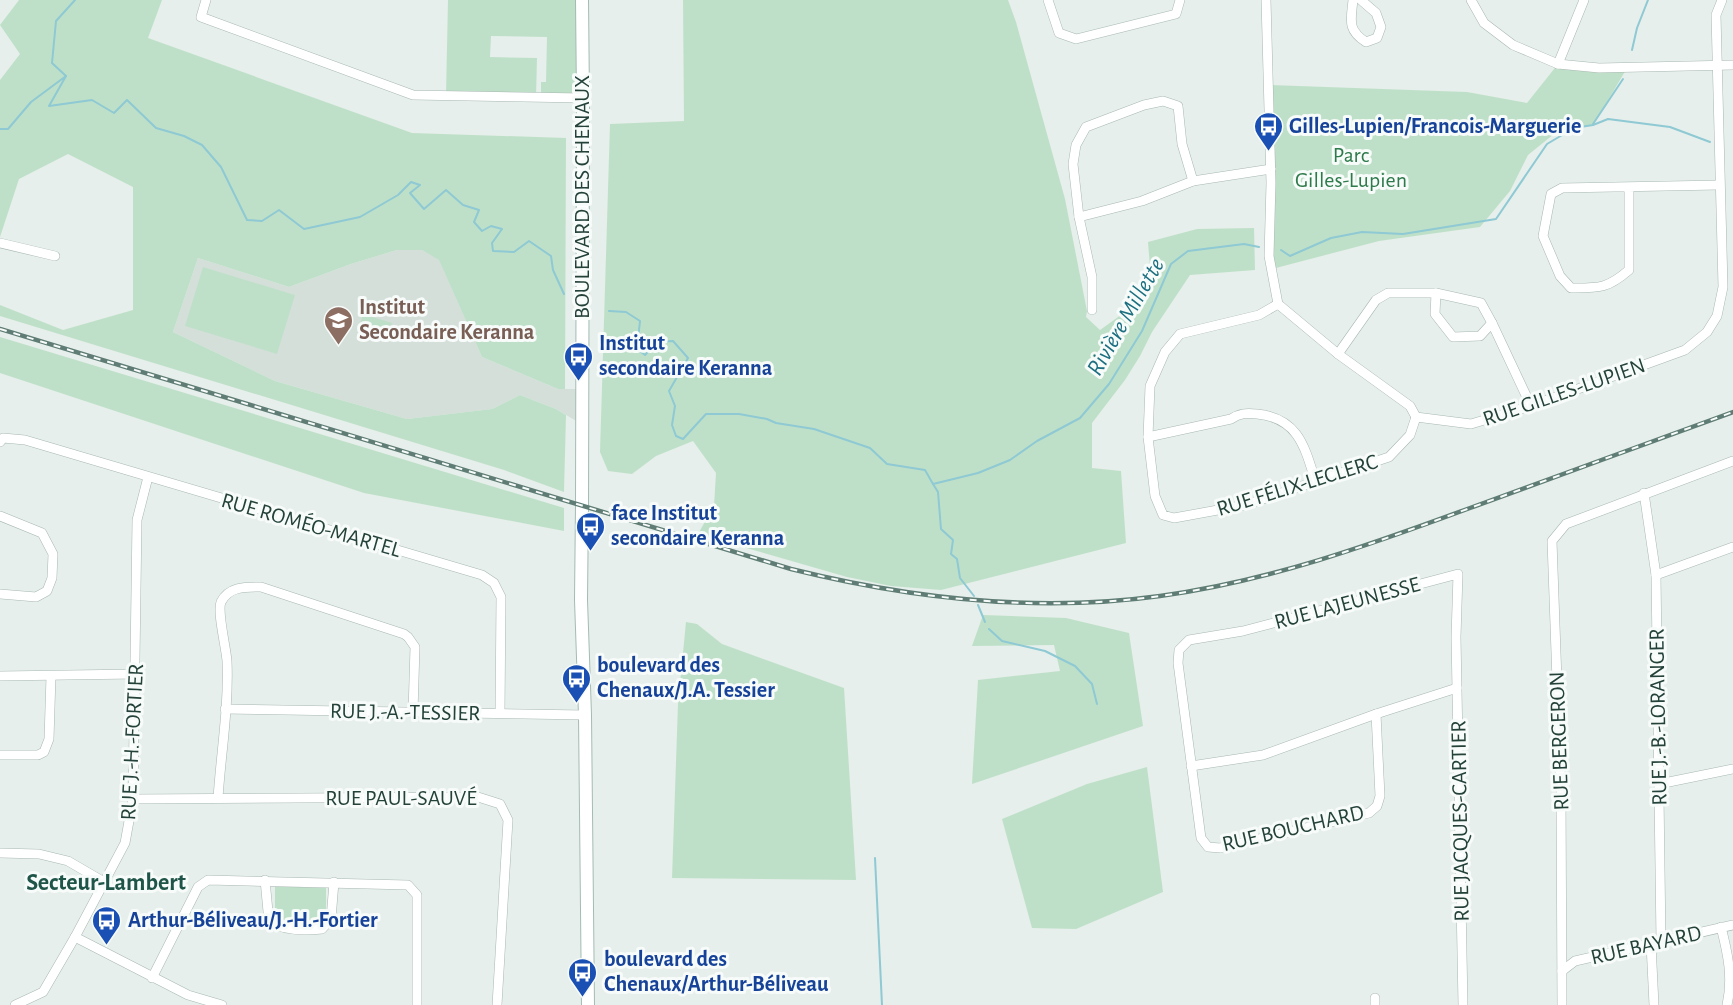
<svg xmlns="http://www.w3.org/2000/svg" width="1733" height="1005" font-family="'Alegreya Sans',sans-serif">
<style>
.built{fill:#d4dfda}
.green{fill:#bfe0c8}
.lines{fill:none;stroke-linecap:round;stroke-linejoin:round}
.stream{stroke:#8ec9d4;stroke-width:2}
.minor-casing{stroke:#a8b8b2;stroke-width:10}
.secondary-casing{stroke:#a4bbb3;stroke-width:14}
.minor{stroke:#fff;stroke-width:9}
.secondary{stroke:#fff;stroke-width:12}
.rail-casing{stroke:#5f7d75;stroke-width:4.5}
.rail{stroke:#f7fbf9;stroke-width:2;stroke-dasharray:7;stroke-linecap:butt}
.labels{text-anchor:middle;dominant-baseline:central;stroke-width:6;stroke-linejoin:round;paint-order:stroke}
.transit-label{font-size:22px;font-weight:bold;fill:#164399;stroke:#f7fbf9;text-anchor:start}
.park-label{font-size:22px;fill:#2d7a4b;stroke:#f7fbf9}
.street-label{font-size:22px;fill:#24423a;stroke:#f7fbf9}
.education-label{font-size:22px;font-weight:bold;fill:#785e54;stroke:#f7fbf9;text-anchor:start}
.water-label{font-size:24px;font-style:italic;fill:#1c6f80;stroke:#f7fbf9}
.neighbourhood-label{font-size:24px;font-weight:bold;fill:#1f5548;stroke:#f7fbf9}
</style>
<rect width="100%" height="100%" fill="#e6efeb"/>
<polygon class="built" points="397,250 422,250 439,259 482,357 558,389 579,389 578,422 556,409 520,395 492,409 407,419 275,381 173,332 198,258 289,287 351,264"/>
<g class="green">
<polygon points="19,0 162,0 148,38 412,133 566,138 565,389 558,389 482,357 439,260 422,250 397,250 351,264 289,287 198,258 173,332 275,381 407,419 492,409 520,395 556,409 566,415 564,492 504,470 0,316 0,305 63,330 133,310 133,187 68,154 19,179 0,237 0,80 20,54 0,25"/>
<polygon points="448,0 582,0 583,98 541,97 541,82 546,82 547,37 491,36 490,57 537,58 536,97 446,95"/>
<polygon points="683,0 1008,0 1016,22 1065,199 1087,311 1086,317 1100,330 1139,302 1151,279 1148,242 1197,229 1254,228 1255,270 1190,275 1152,332 1140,356 1125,380 1092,423 1092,468 1121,471 1126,543 941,590 891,586 847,577 698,534 714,506 716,473 693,441 656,456 632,474 608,471 600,452 610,124 684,121"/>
<polygon points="1558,64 1627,68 1594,124 1554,134 1528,155 1510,191 1480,227 1379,241 1272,269 1269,85 1467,92 1527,103"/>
<polygon points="203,267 295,295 277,354 185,326"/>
<polygon points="363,314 392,323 388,337 359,328"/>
<polygon points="0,337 564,508 564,531 364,493 0,373"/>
<polygon points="983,615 1066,618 1129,633 1143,726 972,784 978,680 1060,671 1054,645 972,646"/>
<polygon points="686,622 697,624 722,644 844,688 856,880 672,878 678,704"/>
<polygon points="1147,767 1163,892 1076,929 1032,928 1002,819 1087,784"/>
<polygon points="275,886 326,888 326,920 275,920"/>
</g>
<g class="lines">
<g class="stream">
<polyline points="1632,50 1637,28 1648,0"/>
<polyline points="66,76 52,63 56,21 75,0"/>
<polyline points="1593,124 1623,79"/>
<polyline points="0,129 8,129 31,102 66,76 49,106 92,100 114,113 127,100 156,128 184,136 202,145 221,167 247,220 262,221 279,210 304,229 360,217 398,195 411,182 420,185 410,193 424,209 446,190 463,205 479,210 474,222 482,231 491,226 502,229 492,243 493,251 514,252 529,241 551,256 553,270 564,294"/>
<polyline points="1281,250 1290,256 1331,238 1362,232 1403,234 1496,219 1547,144 1574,128 1593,125 1608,119 1670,127 1710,142"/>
<polyline points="609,311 626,312 640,321 637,349 645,355 657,342 673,341 688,358 669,391 675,406 672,425 676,436 683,439 706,414 739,414 767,419 776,423 814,429 870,448 887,464 925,470 933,484 978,473 1010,460 1037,441 1080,418 1109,384 1142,331 1171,264 1188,251 1244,244 1259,247"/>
<polyline points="933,484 938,492 941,529 953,540 951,554 957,559 960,578 974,596"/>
<polyline points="978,605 985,622"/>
<polyline points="989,629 1002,641 1045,651 1075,666 1092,684 1097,704"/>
<polyline points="875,858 882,1005"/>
</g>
<defs>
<g id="minor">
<polyline points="206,0 201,17 413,95 583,98"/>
<polyline points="1048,0 1059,33 1076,39 1176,14 1180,0"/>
<polyline points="1266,0 1271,183 1269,256 1278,304 1338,354 1410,406 1416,417"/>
<path d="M 1353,0 C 1351,20 1347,30 1366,42 L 1377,38 L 1381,27 L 1376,13 L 1361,0"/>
<polyline points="1471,0 1484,23 1513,45 1558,64 1599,68 1733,65"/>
<polyline points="1558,64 1584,0"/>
<path d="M 1629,187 L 1629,270 C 1607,289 1599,288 1571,288 L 1560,276 L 1543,236 L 1551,194 L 1562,188 L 1719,185"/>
<polyline points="1079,217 1142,201 1193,181 1271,169"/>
<polyline points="0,243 55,256"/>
<polyline points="1436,293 1435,314 1453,337 1480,336 1492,323"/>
<polyline points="1278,304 1259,315 1180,334 1165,352 1150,386 1148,437 1155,496 1163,515 1174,518 1245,505 1389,457 1410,435 1416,417"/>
<polyline points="1092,310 1092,277 1079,217 1073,164 1076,145 1086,127 1144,105 1163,101 1178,106 1182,144 1193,181"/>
<polyline points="1338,354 1376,300 1388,293 1436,293 1481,303 1492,323 1531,406"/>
<polyline points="1416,417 1471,424 1531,406 1685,350 1707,332 1717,316 1723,287 1716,15 1722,0"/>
<path d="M 1148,437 L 1231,419 C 1240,413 1246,413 1257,414 C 1299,418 1305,448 1316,483"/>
<polyline points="0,442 3,438 25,440 482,575 494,583 501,597 500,713"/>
<polyline points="1644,493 1656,575 1661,941"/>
<polyline points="0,516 42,533 53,554 52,578 47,591 36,597 0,594"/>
<polyline points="1656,575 1733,547"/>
<polyline points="0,676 136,674"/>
<polyline points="225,709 585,715"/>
<polyline points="1376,714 1380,796 1377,806 1369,813 1220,848 1208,847 1201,838 1178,663 1179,650 1189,640 1243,631 1458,574 1456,637 1463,1005"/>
<polyline points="0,755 38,755 44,752 49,739 51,676"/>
<polyline points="1191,766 1263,755 1376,714 1457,688"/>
<polyline points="1659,784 1733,769"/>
<path d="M 218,798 C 221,753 229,706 227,661 C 226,647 217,612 221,602 C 229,586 246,587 261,587 L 404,634 L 408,637 L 415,647 L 413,712"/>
<polyline points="133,799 478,797 500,804 508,820 497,1005"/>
<polyline points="0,853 39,854 68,861 104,882"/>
<path d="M 265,880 L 269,922 C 285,931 304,931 322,929 L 331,919 L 334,882"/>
<path d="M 1721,927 C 1728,954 1733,978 1727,1005"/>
<polyline points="75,937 188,995 222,1005"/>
<polyline points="1651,944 1654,1005"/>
<polyline points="1562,971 1575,961 1733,925"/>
<polyline points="152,978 198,887 208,880 408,885 417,895 417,1005"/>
<polyline points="1375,998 1375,1005"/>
<polyline points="15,1005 43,992 75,937 125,843 133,799 137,520 148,477"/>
<polyline points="1562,1005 1561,793 1552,541 1566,524 1733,461"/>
</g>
<polyline id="secondary" points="582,0 583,98 582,506 581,600 585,715 588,1005"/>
</defs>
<use href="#minor" class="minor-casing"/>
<use href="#secondary" class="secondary-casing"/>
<use href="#minor" class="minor"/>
<use href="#secondary" class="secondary"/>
<defs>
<path id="rail" d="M 0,329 L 791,569 C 912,599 1036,613 1160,596 C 1269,581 1367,546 1470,508 C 1558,476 1645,444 1733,412"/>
</defs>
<use href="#rail" class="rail-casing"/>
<use href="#rail" class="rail"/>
</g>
<defs>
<symbol id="bus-pin" viewBox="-11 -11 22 30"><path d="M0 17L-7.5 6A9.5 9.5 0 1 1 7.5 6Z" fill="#1a4fb4" stroke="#f7fbf9"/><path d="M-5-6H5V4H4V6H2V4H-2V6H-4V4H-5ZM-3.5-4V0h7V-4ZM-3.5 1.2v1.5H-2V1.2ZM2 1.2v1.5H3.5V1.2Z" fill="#fff"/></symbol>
<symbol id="school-pin" viewBox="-11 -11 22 30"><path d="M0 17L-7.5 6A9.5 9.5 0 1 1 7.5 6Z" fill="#8d6e63" stroke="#f7fbf9"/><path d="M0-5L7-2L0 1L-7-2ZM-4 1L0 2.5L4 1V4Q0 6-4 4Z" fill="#fff"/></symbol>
</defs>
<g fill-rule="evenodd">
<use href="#bus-pin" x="1252" y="110" width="33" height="45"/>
<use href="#school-pin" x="322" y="304" width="33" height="45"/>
<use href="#bus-pin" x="562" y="340" width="33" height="45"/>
<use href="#bus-pin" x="574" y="510" width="33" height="45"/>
<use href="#bus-pin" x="560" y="662" width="33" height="45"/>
<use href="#bus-pin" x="90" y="904" width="33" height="45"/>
<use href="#bus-pin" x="566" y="956" width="33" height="45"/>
</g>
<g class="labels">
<g class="transit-label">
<text x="1289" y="126">Gilles-Lupien/Francois-Marguerie</text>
<text x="599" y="343">Institut<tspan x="599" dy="25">secondaire Keranna</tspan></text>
<text x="611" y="513">face Institut<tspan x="611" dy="25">secondaire Keranna</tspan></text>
<text x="597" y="665">boulevard des<tspan x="597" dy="25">Chenaux/J.A. Tessier</tspan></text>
<text x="128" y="920">Arthur-Béliveau/J.-H.-Fortier</text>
<text x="604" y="959">boulevard des<tspan x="604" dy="25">Chenaux/Arthur-Béliveau</tspan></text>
</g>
<g class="park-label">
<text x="1351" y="155">Parc<tspan x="1351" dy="25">Gilles-Lupien</tspan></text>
</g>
<g class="street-label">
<text transform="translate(582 197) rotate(-90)">BOULEVARD DES CHENAUX</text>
<text transform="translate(1564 392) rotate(-19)">RUE GILLES-LUPIEN</text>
<text transform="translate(1297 485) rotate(-17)">RUE FÉLIX-LECLERC</text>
<text transform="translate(311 525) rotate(16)">RUE ROMÉO-MARTEL</text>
<text transform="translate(1347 603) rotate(-15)">RUE LAJEUNESSE</text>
<text transform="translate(405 712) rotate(1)">RUE J.-A.-TESSIER</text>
<text transform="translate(1658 717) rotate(-91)">RUE J.-B.-LORANGER</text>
<text transform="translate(1559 741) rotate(-92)">RUE BERGERON</text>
<text transform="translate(132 742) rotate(-87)">RUE J.-H.-FORTIER</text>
<text x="401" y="798">RUE PAUL-SAUVÉ</text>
<text transform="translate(1460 821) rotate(-91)">RUE JACQUES-CARTIER</text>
<text transform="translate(1293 828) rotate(-13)">RUE BOUCHARD</text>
<text transform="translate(1646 945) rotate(-13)">RUE BAYARD</text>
</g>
<g class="education-label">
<text x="359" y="307">Institut<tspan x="359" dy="25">Secondaire Keranna</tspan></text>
</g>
<g class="water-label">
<text transform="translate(1126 317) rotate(-60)">Rivière Millette</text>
</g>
<g class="neighbourhood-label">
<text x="106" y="883">Secteur-Lambert</text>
</g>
</g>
</svg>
